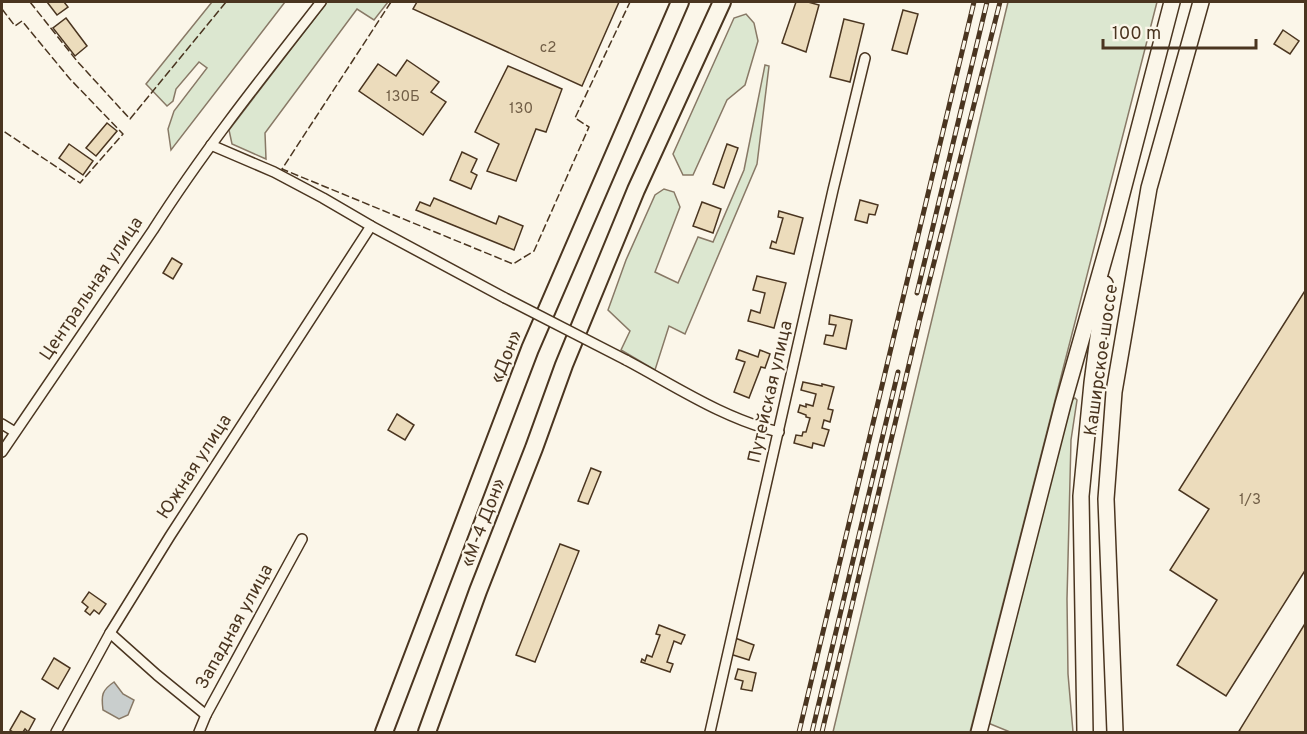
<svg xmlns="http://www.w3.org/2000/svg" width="1307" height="734" font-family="Overpass,sans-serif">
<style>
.green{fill:#dce7d0;stroke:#887966;stroke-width:1.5}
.water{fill:#c9cecd;stroke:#887966;stroke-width:1.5}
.building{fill:#ecdcbc;stroke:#4a3520;stroke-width:1.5}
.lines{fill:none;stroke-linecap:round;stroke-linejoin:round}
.minor-casing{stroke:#4a3520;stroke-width:12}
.primary-casing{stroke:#4a3520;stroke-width:18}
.motorway-casing{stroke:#4a3520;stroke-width:20}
.minor{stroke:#fbf6e9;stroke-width:9}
.primary{stroke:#fbf6e9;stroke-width:15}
.motorway{stroke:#fbf6e9;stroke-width:16}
.rail-casing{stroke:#4a3520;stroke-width:5}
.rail{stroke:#fbf6e9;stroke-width:3;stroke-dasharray:9;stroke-linecap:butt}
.minor-bridge-casing{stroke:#4a3520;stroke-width:12;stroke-linecap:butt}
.minor-bridge{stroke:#fbf6e9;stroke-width:9}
.fence{stroke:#4a3520;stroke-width:1.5;stroke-dasharray:8 3;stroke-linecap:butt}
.labels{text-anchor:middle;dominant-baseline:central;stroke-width:4.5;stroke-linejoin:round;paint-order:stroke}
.number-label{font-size:15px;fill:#725f47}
.street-label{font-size:18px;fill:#4a3520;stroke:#fbf6e9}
</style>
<rect width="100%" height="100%" fill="#fbf6e9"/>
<g class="green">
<polygon points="212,2 285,2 171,150 168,129 174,111 207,68 199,62 176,89 173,101 167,106 146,84"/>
<polygon points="327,2 388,2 374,20 357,9 265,133 266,159 232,144 229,130"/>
<polygon points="1008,2 1157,2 970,732 833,732"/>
<polygon points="746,14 754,23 758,41 745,85 727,100 693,175 683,175 673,154 734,18"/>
<polygon points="765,65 769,66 757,164 685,334 669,326 655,370 621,350 630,331 608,310 626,260 655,195 664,189 674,192 680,207 655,272 678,283 698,237 713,242 744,170"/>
<polygon points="1075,398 1077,400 1071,440 1067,599 1068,674 1073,732 1010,732 988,723 1072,400"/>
</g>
<path class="water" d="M 114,682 L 123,694 L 134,700 L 128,715 L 119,719 L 103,710 C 101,695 102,690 114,682 Z"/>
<g class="building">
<polygon points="47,2 64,2 68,7 57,15"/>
<polygon points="417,2 619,2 582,86 413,9"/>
<polygon points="796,2 808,2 819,5 806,52 782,43"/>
<polygon points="903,10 918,14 907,54 892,50"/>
<polygon points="66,18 87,46 75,56 53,28"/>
<polygon points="844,19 864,24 850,82 830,77"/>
<polygon points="1283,30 1299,41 1290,54 1274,44"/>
<polygon points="407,60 439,82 431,92 446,102 423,135 359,91 378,64 396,76"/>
<polygon points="508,66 562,89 546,132 536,129 516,181 487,171 499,144 475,132"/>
<polygon points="107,123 117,131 96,156 86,148"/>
<polygon points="69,144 93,161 83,175 59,158"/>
<polygon points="727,144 738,148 724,188 713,184"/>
<polygon points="462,152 477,159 471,172 477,175 471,189 450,180"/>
<polygon points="434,198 496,224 499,216 523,226 514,250 416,210 420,202 430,206"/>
<polygon points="860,200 878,205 875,215 869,214 867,223 855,220"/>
<polygon points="702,202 721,209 713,233 693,226"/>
<polygon points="779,211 803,218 794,254 770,248 772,241 776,243 783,218 778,217"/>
<polygon points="172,258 182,264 173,279 163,273"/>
<polygon points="757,276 786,283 774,328 748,321 751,310 760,313 765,293 753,290"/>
<polygon points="1306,289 1306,569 1226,696 1177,665 1217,600 1170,570 1209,509 1179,490"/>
<polygon points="830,315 852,320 846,349 824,344 826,335 833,336 836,325 829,324"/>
<polygon points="739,350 758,357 760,350 770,354 765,368 761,367 749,398 734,392 745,362 736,359"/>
<polygon points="803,382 822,386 822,384 834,387 828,409 833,410 830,422 824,420 822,428 829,430 824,446 813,443 812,448 794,443 796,435 802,436 803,432 806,432 810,418 806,417 806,415 798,412 800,405 806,407 806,404 813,406 816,394 801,390"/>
<polygon points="397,414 414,425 405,440 388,430"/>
<polygon points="591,468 601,472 588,504 578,501"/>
<polygon points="560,544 579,551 535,662 516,655"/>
<polygon points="89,592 106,604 99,614 94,610 90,615 85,611 88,607 82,602"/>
<polygon points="1306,622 1306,732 1242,732 1239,731"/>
<polygon points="659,625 685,635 681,644 674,641 667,662 673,664 670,672 641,662 642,659 645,661 647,655 652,657 660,635 656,634"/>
<polygon points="735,638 754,645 749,660 730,654"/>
<polygon points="54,658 70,668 58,689 42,679"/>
<polygon points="738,669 756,673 752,691 741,689 743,681 735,679"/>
<polygon points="21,711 35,719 28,732 25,729 23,732 13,732 10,730"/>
</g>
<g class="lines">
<defs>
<g id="minor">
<polyline points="211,145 274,172 323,198 371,226 505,298"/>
<path d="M 626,360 C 675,386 724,419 779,432"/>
<polyline points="2,424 15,432"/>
<path d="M 2,452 L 153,230 C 204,150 263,76 321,2"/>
<polyline points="110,633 157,675 206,715"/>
<polyline points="56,732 110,633 170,536 371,226"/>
<polyline points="199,732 206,715 302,539"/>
<polyline points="710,732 833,190 865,58"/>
</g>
<g id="primary">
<polyline points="979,732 1063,404 1113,228 1172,2"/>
<polyline points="1085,732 1081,496 1092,383 1105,284"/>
<polyline points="1115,732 1106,499 1114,392 1149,188 1201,2"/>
</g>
<g id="motorway">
<polyline points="384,732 530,349 680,2"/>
<polyline points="427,732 478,591 534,448 564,365 636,190 722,2"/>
</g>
</defs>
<use href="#minor" class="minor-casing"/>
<use href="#primary" class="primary-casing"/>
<use href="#motorway" class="motorway-casing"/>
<use href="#minor" class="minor"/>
<use href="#primary" class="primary"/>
<use href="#motorway" class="motorway"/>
<defs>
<g id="rail">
<polyline points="917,293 987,2"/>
<polyline points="799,732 974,2"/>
<polyline points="812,732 898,372"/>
<polyline points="822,732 920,318 1000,2"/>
</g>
</defs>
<use href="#rail" class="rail-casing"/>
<use href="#rail" class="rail"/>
<defs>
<polyline id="minor-bridge" points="505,298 626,360"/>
</defs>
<use href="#minor-bridge" class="minor-bridge-casing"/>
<use href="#minor-bridge" class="minor-bridge"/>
<g class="fence">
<polyline points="30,2 77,61 130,119 226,2"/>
<polyline points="391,2 282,169 513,264 534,251 589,127 575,118 630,2"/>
<polyline points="2,9 15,26 22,21 70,79 123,134 80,183 2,130"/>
</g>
</g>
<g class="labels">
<g class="number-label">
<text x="548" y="48">с2</text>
<text x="403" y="97">130Б</text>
<text x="521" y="109">130</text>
<text x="1250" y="500">1/3</text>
</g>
<g class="street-label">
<text transform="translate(92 289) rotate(-56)">Центральная улица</text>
<text transform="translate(507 357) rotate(-68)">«Дон»</text>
<text transform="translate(1102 360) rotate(-82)">Каширское шоссе</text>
<text transform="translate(771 392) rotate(-77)">Путейская улица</text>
<text transform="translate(195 467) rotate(-57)">Южная улица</text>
<text transform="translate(484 523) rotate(-69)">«М-4 Дон»</text>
<text transform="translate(235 627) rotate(-61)">Западная улица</text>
</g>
</g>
<rect width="1307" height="734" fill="none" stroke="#4a3520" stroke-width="6"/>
<path d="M1103 39v9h153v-9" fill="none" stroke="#4a3520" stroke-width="3"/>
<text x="1112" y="39" font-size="18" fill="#4a3520" stroke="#fbf6e9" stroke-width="4.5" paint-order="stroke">100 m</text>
</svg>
